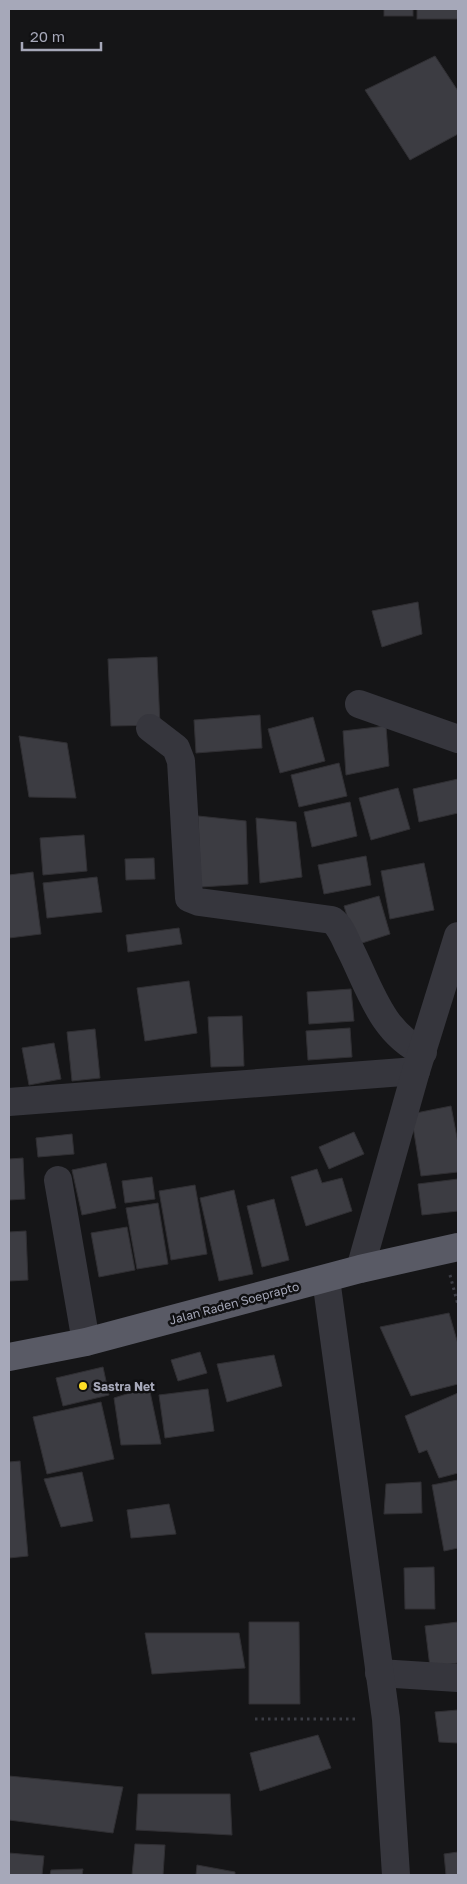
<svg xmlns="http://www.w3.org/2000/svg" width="467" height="1884" font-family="'Golos Text',sans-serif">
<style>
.building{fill:#3c3c42;stroke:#302f33}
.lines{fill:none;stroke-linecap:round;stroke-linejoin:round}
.path{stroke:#3b3c44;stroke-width:3;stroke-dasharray:2.5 4;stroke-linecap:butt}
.minor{stroke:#36363d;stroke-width:28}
.tertiary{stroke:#36363d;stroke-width:28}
.trunk{stroke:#595a65;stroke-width:28}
.poi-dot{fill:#ffde25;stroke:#101012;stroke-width:2}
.labels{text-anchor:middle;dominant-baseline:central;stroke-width:5;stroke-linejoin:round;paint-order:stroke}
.street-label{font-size:12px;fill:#a6a8b9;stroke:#101012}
.poi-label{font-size:12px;font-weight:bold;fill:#a6a8b9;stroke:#101012;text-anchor:start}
</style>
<rect width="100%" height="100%" fill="#151517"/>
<g class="building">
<rect x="384" y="9" width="29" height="7"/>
<rect x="417" y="9" width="41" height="10"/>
<polygon points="435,56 458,91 458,134 410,160 365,90"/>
<polygon points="418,602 422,634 382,647 372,611"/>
<polygon points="157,657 160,725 111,726 108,659"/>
<polygon points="260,715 262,748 196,753 194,720"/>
<polygon points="313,717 325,761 280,773 268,729"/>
<polygon points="386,726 389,766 346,775 343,731"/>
<polygon points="19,736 67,743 76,798 29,797"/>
<polygon points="339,763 347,796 299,807 291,775"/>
<polygon points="458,779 458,813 419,822 413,789"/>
<polygon points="398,788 410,829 371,840 359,798"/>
<polygon points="350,802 357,836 312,847 304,812"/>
<polygon points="198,816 246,821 248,884 201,887"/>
<polygon points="256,818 296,822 302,877 260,883"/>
<polygon points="84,835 87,871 43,875 40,838"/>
<polygon points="366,856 371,885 324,894 318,865"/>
<polygon points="154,858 155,879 126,880 125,859"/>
<polygon points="424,863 434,910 390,919 381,871"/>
<polygon points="33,872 41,934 9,938 9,875"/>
<polygon points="97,877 102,912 47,918 43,883"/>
<polygon points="379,896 390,934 356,945 344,906"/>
<polygon points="179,928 182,944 128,952 126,935"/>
<polygon points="189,981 197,1033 145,1041 137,988"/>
<polygon points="351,989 354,1021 309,1024 307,992"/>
<polygon points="242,1016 244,1066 211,1067 208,1017"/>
<polygon points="350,1028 352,1057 308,1060 306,1031"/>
<polygon points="95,1029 100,1078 72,1081 67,1032"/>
<polygon points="54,1043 61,1079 29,1085 22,1048"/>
<polygon points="451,1106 458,1143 458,1172 421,1176 411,1114"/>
<polygon points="354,1132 364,1154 329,1169 319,1147"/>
<polygon points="72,1134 74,1154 38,1157 36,1138"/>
<polygon points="23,1158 25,1199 9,1200 9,1159"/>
<polygon points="106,1163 116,1208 82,1215 72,1170"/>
<polygon points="317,1169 322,1183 342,1178 352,1211 306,1226 291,1177"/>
<polygon points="152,1177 155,1199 125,1203 122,1181"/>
<polygon points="458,1179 458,1211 422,1215 418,1184"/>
<polygon points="195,1185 207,1254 171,1260 159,1191"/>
<polygon points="234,1190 253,1274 219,1281 200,1198"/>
<polygon points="274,1199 289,1260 262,1267 247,1206"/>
<polygon points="158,1203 168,1264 137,1269 126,1208"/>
<polygon points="127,1227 135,1270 99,1277 91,1233"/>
<polygon points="26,1231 28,1280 9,1281 9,1232"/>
<polygon points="449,1313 458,1344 458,1384 411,1396 380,1327"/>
<polygon points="200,1352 207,1373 178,1381 171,1360"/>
<polygon points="274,1355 282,1386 227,1402 217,1364"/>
<polygon points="103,1367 109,1395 63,1406 56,1378"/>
<polygon points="149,1387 161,1444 121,1445 114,1398"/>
<polygon points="208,1389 214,1431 165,1438 159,1395"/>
<polygon points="458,1393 458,1473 439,1478 427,1450 419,1453 405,1416"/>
<polygon points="101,1402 114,1459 47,1474 33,1417"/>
<polygon points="20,1461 28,1556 9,1558 9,1462"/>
<polygon points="82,1472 93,1521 61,1527 44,1479"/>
<polygon points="458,1480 458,1548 444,1551 432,1485"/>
<polygon points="421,1482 422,1513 384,1514 386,1484"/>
<polygon points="169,1504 176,1534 131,1538 127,1510"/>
<polygon points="434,1567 435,1609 405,1609 404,1568"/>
<polygon points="249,1622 299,1622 300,1704 249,1704"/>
<polygon points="458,1622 458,1663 430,1667 425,1626"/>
<polygon points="145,1633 239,1633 245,1668 152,1674"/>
<polygon points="458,1710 458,1743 439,1742 435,1712"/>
<polygon points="318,1735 331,1768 260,1791 250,1753"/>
<polygon points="9,1776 123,1787 113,1833 9,1820"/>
<polygon points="138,1794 230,1794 232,1835 136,1830"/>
<polygon points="135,1844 165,1845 163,1875 132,1875"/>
<polygon points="458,1852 458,1875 446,1875 444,1854"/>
<polygon points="9,1853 44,1856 42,1875 9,1875"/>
<polygon points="197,1865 235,1872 235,1875 196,1875"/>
<polygon points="83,1869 82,1875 50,1875 51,1870"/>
</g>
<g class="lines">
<g class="path">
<polyline points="450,1275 458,1305"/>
<polyline points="255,1719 358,1719"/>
</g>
<g class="minor">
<polyline points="359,704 458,739"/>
<path d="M 150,728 L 176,748 L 181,761 L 189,898 L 199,902 L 332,920 C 340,926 344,936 348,945 C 369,985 380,1032 423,1052"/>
<polyline points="9,1102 416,1071"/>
<polyline points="58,1180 86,1342"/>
<polyline points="379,1673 458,1678"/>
</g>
<g class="tertiary">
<polyline points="360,1269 416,1071 458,936"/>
<polyline points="326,1279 386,1719 396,1875"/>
</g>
<polyline class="trunk" points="9,1357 86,1342 360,1269 458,1247"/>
</g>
<circle class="poi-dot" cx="83" cy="1386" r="5"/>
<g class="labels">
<g class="street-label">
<text transform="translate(234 1303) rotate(-15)">Jalan Raden Soeprapto</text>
</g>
<g class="poi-label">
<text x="93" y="1386">Sastra Net</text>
</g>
</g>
<rect width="467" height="1884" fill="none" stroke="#a6a8b9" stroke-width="20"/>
<path d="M22 42v8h79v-8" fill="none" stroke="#a6a8b9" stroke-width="2.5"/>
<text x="30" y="42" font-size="15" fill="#a6a8b9" stroke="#101012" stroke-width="4" paint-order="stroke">20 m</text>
</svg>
